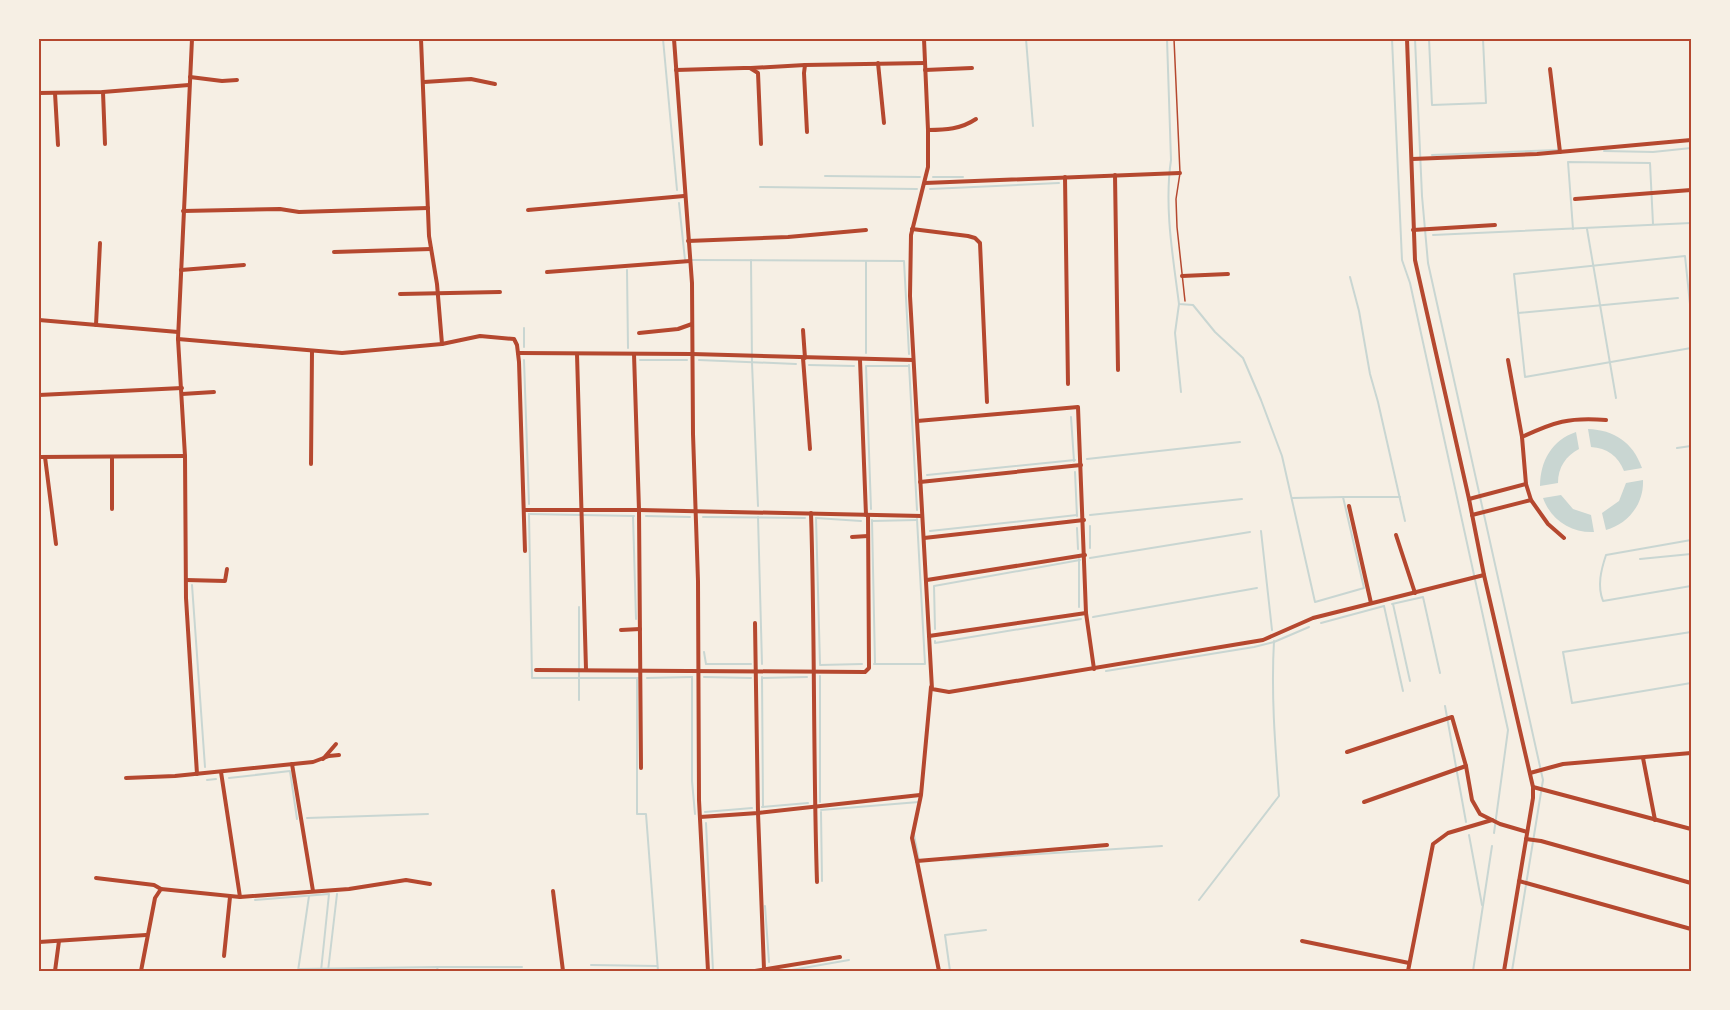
<svg xmlns="http://www.w3.org/2000/svg" width="1730" height="1010" font-family="'Source Sans 3',sans-serif">
<style>
.water{fill:#c9d6d2}
.lines{fill:none;stroke-linecap:round;stroke-linejoin:round}
.stream{stroke:#c9d6d2;stroke-width:2}
.service{stroke:#b5482f;stroke-width:1.5}
.minor{stroke:#b5482f;stroke-width:4}
.neatline{fill:none;stroke:#b5482f;stroke-width:2}
</style>
<rect width="100%" height="100%" fill="#f6efe4"/>
<g class="water">
<path d="M 1588,429 C 1614,430 1633,442 1642,468 L 1624,471 C 1618,456 1607,448 1591,447 Z"/>
<path d="M 1576,432 L 1579,449 C 1566,456 1558,467 1558,483 L 1540,486 C 1540,461 1552,440 1576,432 Z"/>
<path d="M 1643,480 C 1644,504 1628,524 1606,530 L 1602,513 L 1619,501 L 1626,483 Z"/>
<path d="M 1561,495 L 1573,509 L 1591,515 L 1594,532 C 1571,533 1551,520 1543,498 Z"/>
</g>
<g class="lines">
<g class="stream">
<polyline points="663,39 677,190"/>
<polyline points="1026,39 1033,126"/>
<path d="M 1167,39 L 1171,160 C 1164,207 1173,257 1179,304 L 1193,305 L 1215,332 L 1243,358 L 1261,400 L 1282,456 L 1315,602 L 1364,588 L 1343,497 L 1400,497"/>
<polyline points="1392,39 1402,260 1410,283 1508,730 1494,833"/>
<polyline points="1415,39 1422,196 1428,263 1543,780 1512,971"/>
<polyline points="1429,39 1432,105 1486,103 1483,39"/>
<polyline points="1604,151 1653,152 1691,148"/>
<polyline points="1432,155 1558,150"/>
<polyline points="825,176 920,177"/>
<polyline points="933,177 963,177"/>
<polyline points="760,187 917,189"/>
<polyline points="930,189 1059,183"/>
<polyline points="679,203 685,260"/>
<polyline points="1573,229 1568,162 1650,163 1653,224"/>
<polyline points="1587,229 1616,398"/>
<polyline points="1433,235 1691,223"/>
<polyline points="691,260 904,261 909,354"/>
<polyline points="751,260 752,363 758,506"/>
<polyline points="627,270 628,348"/>
<polyline points="1350,277 1359,311 1370,374 1378,402 1405,521"/>
<polyline points="1179,304 1175,333 1181,392"/>
<polyline points="1518,313 1678,298"/>
<polyline points="1691,314 1685,256 1514,274 1525,377 1691,348"/>
<polyline points="524,328 524,347"/>
<polyline points="866,353 866,261"/>
<polyline points="524,360 529,504"/>
<polyline points="640,360 687,360"/>
<polyline points="699,360 796,364"/>
<polyline points="809,365 854,366"/>
<polyline points="909,365 917,510"/>
<polyline points="866,366 871,509"/>
<polyline points="867,366 909,366"/>
<polyline points="1071,417 1074,461"/>
<polyline points="1677,448 1691,446"/>
<polyline points="1087,459 1240,442"/>
<polyline points="1075,472 1077,516"/>
<polyline points="927,475 1075,460"/>
<polyline points="1292,498 1343,497"/>
<polyline points="529,514 532,678 638,678"/>
<polyline points="529,514 634,516"/>
<polyline points="1090,515 1242,499"/>
<polyline points="633,516 636,619"/>
<polyline points="646,516 690,517"/>
<polyline points="703,517 805,518"/>
<polyline points="758,517 762,664"/>
<polyline points="816,518 820,664"/>
<polyline points="816,518 861,521"/>
<polyline points="872,520 875,664"/>
<polyline points="872,521 917,520"/>
<polyline points="1090,526 1090,548"/>
<polyline points="1077,528 1078,549"/>
<polyline points="930,531 1077,515"/>
<polyline points="1261,531 1272,630"/>
<path d="M 1691,540 L 1606,555 C 1601,570 1597,586 1603,601 L 1691,586"/>
<polyline points="1090,558 1250,532"/>
<polyline points="1079,559 1079,607"/>
<polyline points="1640,559 1691,554"/>
<polyline points="192,585 205,767"/>
<polyline points="1392,604 1423,597 1440,673"/>
<polyline points="1393,604 1410,681"/>
<polyline points="1384,606 1403,691"/>
<polyline points="579,607 579,700"/>
<polyline points="1093,617 1257,588"/>
<polyline points="1321,623 1384,606"/>
<polyline points="935,629 934,586 1080,560"/>
<polyline points="1691,632 1563,652 1572,703 1691,683"/>
<polyline points="935,641 935,643 1081,619"/>
<polyline points="704,652 706,664 751,664"/>
<polyline points="874,664 925,664 917,519"/>
<polyline points="820,665 862,664"/>
<polyline points="1106,671 1254,647 1274,642 1309,627"/>
<polyline points="820,676 820,802"/>
<polyline points="692,677 692,781 695,814"/>
<polyline points="704,677 751,678"/>
<polyline points="762,677 763,807"/>
<polyline points="637,678 637,814 646,814 658,971"/>
<polyline points="647,678 692,677"/>
<polyline points="762,678 807,677"/>
<polyline points="1445,706 1466,822"/>
<polyline points="229,778 290,771 297,819"/>
<polyline points="207,780 216,779"/>
<polyline points="762,807 808,803"/>
<polyline points="821,810 919,802"/>
<polyline points="705,812 752,808"/>
<polyline points="821,812 822,881"/>
<polyline points="307,818 428,814"/>
<polyline points="706,823 713,971"/>
<polyline points="914,835 919,861"/>
<polyline points="1469,835 1482,905"/>
<polyline points="948,860 1162,846"/>
<polyline points="255,900 329,894 321,971"/>
<path d="M 1199,900 L 1279,796 C 1275,744 1271,693 1274,641"/>
<polyline points="765,906 769,962"/>
<polyline points="591,965 657,966"/>
<polyline points="437,967 522,967"/>
<polyline points="299,969 437,967 438,971"/>
<polyline points="298,971 309,896"/>
<polyline points="328,971 337,894"/>
<polyline points="786,971 849,960"/>
<polyline points="950,971 945,935 986,930"/>
<polyline points="1473,971 1492,846"/>
</g>
<polyline class="service" points="1174,39 1180,173 1176,199 1177,227 1185,301"/>
<g class="minor">
<polyline points="192,39 178,339 185,456 186,598 197,774"/>
<polyline points="421,39 429,236 437,284 442,344"/>
<polyline points="674,39 692,283 693,434 698,581 699,800 708,971"/>
<polyline points="924,39 928,130 928,167 911,235 910,296 932,689 949,692 1263,640 1313,618 1484,575"/>
<polyline points="1407,39 1415,260 1469,499 1484,575 1533,787 1533,798 1504,971"/>
<polyline points="878,63 884,123"/>
<polyline points="751,68 805,65"/>
<polyline points="1550,69 1560,152"/>
<polyline points="676,70 744,68 750,68 758,73 761,144"/>
<polyline points="925,70 972,68"/>
<polyline points="190,77 222,81 237,80"/>
<polyline points="424,82 471,79 495,84"/>
<polyline points="103,92 105,144"/>
<polyline points="39,93 103,92 189,85"/>
<polyline points="55,93 58,145"/>
<path d="M 928,130 C 946,130 961,129 976,119"/>
<polyline points="807,132 804,73 805,65 925,63"/>
<polyline points="1412,159 1537,154 1691,140"/>
<polyline points="1115,175 1118,370"/>
<polyline points="1065,177 1068,384"/>
<polyline points="925,183 1180,173"/>
<polyline points="1575,199 1691,190"/>
<polyline points="528,210 684,196"/>
<polyline points="183,211 280,209 299,212 428,208"/>
<polyline points="912,229 968,236 975,238 980,243 987,402"/>
<polyline points="1413,230 1495,225"/>
<polyline points="688,241 788,237 866,230"/>
<polyline points="334,252 431,249"/>
<polyline points="181,270 244,265"/>
<polyline points="547,272 690,261"/>
<polyline points="1182,276 1228,274"/>
<polyline points="400,294 500,292"/>
<polyline points="39,320 178,332"/>
<polyline points="96,325 100,243"/>
<polyline points="803,330 805,358"/>
<polyline points="639,333 678,329 692,324"/>
<polyline points="178,339 342,353 442,344 480,336 514,339 517,345 519,362 525,551"/>
<polyline points="518,353 692,354 913,360"/>
<polyline points="577,354 586,669"/>
<polyline points="634,354 639,510 641,768"/>
<polyline points="803,358 810,449"/>
<polyline points="860,360 866,515"/>
<polyline points="1508,360 1522,437 1526,484 1531,500 1548,524 1564,538"/>
<polyline points="182,394 214,392"/>
<polyline points="39,395 182,388"/>
<polyline points="917,421 1078,407 1086,613 1094,669"/>
<path d="M 1522,437 C 1554,422 1569,417 1606,420"/>
<polyline points="39,457 185,456"/>
<polyline points="45,457 56,544"/>
<polyline points="112,457 112,509"/>
<polyline points="311,464 312,351"/>
<polyline points="920,482 1081,465"/>
<polyline points="1469,499 1526,484"/>
<polyline points="1349,506 1371,603"/>
<polyline points="524,510 639,510 922,516"/>
<path d="M 811,513 C 815,636 813,759 817,882"/>
<polyline points="1472,515 1531,500"/>
<polyline points="1396,535 1415,593"/>
<polyline points="852,537 868,536"/>
<polyline points="924,538 1084,520"/>
<polyline points="186,580 225,581 227,569"/>
<polyline points="927,580 1085,555"/>
<polyline points="755,623 758,813 764,969"/>
<polyline points="621,630 640,629"/>
<polyline points="929,636 1086,613"/>
<polyline points="536,670 865,672 869,668 868,515"/>
<polyline points="931,687 921,795 912,838 917,861 1107,845"/>
<polyline points="1347,752 1452,717 1466,766 1472,800 1480,814 1500,824 1527,832"/>
<polyline points="1643,758 1655,820"/>
<polyline points="323,759 336,744"/>
<polyline points="292,764 313,891"/>
<polyline points="221,772 240,897"/>
<polyline points="1530,773 1563,764 1691,753"/>
<polyline points="126,778 175,776 313,762 329,756 339,755"/>
<polyline points="1533,787 1691,829"/>
<polyline points="1364,802 1466,766"/>
<polyline points="700,817 758,813 920,795"/>
<polyline points="1526,839 1541,841 1691,883"/>
<polyline points="917,861 939,971"/>
<polyline points="96,878 154,885 161,889"/>
<polyline points="1519,881 1691,929"/>
<polyline points="553,891 563,971"/>
<polyline points="1302,941 1409,963"/>
<polyline points="39,942 146,935"/>
<polyline points="224,956 230,897"/>
<polyline points="55,971 59,941"/>
<polyline points="141,971 155,898 161,889 240,897 349,889 406,880 430,884"/>
<polyline points="755,971 840,957"/>
<polyline points="1408,971 1433,844 1448,833 1492,820"/>
</g>
</g>
<rect width="1730" height="1010" fill="none" stroke="#f6efe4" stroke-width="81"/>
<rect x="40" y="40" width="1650" height="930" class="neatline"/>
</svg>
